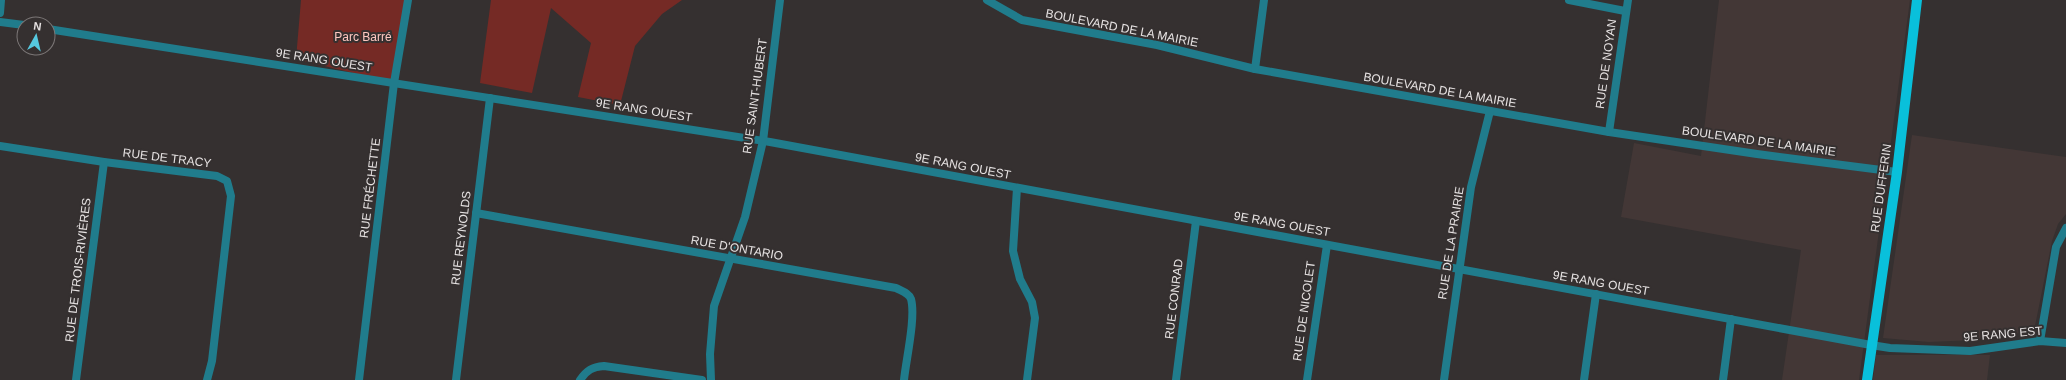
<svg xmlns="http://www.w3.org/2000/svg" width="2066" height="380" font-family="Helvetica,sans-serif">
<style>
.built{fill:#433736}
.green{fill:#752a25}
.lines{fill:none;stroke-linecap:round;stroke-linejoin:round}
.minor{stroke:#207c8c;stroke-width:8}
.major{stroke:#09c0db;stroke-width:10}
.labels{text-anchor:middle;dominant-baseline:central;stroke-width:4;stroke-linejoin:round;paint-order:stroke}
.street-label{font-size:12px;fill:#e6e2e2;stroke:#353030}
.park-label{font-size:12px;fill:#fec7c0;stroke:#353030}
</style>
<rect width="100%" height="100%" fill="#353030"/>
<g class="built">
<polygon points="1719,0 1910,0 1859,380 1782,380 1801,250 1621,217 1634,143 1701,156"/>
<polygon points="1912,135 2066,157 2066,214 2058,224 2052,241 2034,331 1974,340 1929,342 1883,338"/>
<polygon points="1876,355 1990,355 1987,380 1873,380"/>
</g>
<g class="green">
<polygon points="301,0 408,0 394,83 296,59"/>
<polygon points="491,0 682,0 662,14 635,46 620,105 578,97 591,43 551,8 532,93 480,83"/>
</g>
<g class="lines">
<g class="minor">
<polyline points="987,0 1022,20 1157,45 1255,69 1609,132 1757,154 1897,172"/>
<polyline points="1569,0 1625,11"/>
<polyline points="0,13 1,0"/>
<polyline points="0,22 24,25"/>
<polyline points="48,29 770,142 1871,345 1890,348 1970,351 2040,341 2066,343"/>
<polyline points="1255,69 1264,0"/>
<polyline points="1609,132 1628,0"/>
<polyline points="0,146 104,162 217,176 227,181 231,196 212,361 207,380"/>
<polyline points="1017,188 1013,251 1020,279 1032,302 1035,318 1027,380"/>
<path d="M 476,213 L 896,288 C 901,291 909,293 911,299 C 916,317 906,360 904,380"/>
<polyline points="2040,341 2056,247 2066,228"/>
<polyline points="76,380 104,162"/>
<polyline points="359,380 394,83 408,0"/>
<polyline points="456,380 490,98"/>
<path d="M 580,380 C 587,370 592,367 604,366 L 702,380"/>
<polyline points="711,380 710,354 714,306 745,217 763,141 780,0"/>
<polyline points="1176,380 1196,221"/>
<polyline points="1307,380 1327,245"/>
<polyline points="1444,380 1471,187 1490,111"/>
<polyline points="1584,380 1596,294"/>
<polyline points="1723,380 1731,319"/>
</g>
<polyline class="major" points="1867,380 1897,172 1917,0"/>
</g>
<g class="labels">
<g class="street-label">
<text transform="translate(1122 28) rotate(11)">BOULEVARD DE LA MAIRIE</text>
<text transform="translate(324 60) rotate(9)">9E RANG OUEST</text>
<text transform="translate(1606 64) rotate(-82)">RUE DE NOYAN</text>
<text transform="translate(1440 90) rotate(10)">BOULEVARD DE LA MAIRIE</text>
<text transform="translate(755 96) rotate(-82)">RUE SAINT-HUBERT</text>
<text transform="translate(644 110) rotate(9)">9E RANG OUEST</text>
<text transform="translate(1759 141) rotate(8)">BOULEVARD DE LA MAIRIE</text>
<text transform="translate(167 158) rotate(7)">RUE DE TRACY</text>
<text transform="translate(963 166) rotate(11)">9E RANG OUEST</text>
<text transform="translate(370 188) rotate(-83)">RUE FRÉCHETTE</text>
<text transform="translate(1881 188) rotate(-82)">RUE DUFFERIN</text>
<text transform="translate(1282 224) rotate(10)">9E RANG OUEST</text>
<text transform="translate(461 238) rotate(-83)">RUE REYNOLDS</text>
<text transform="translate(1451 243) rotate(-81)">RUE DE LA PRAIRIE</text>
<text transform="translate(737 248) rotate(10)">RUE D'ONTARIO</text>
<text transform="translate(78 270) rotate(-83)">RUE DE TROIS-RIVIÈRES</text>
<text transform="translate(1601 283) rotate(10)">9E RANG OUEST</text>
<text transform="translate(1174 299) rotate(-83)">RUE CONRAD</text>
<text transform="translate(1304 311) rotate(-82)">RUE DE NICOLET</text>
<text transform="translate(2003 334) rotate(-5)">9E RANG EST</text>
</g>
<g class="park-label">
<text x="363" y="37">Parc Barré</text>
</g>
</g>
<g transform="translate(36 36) rotate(8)"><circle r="19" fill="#353030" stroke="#7c7777"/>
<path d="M0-3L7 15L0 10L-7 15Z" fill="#56c9e0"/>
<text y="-6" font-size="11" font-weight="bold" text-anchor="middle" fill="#e6e2e2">N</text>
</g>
</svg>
